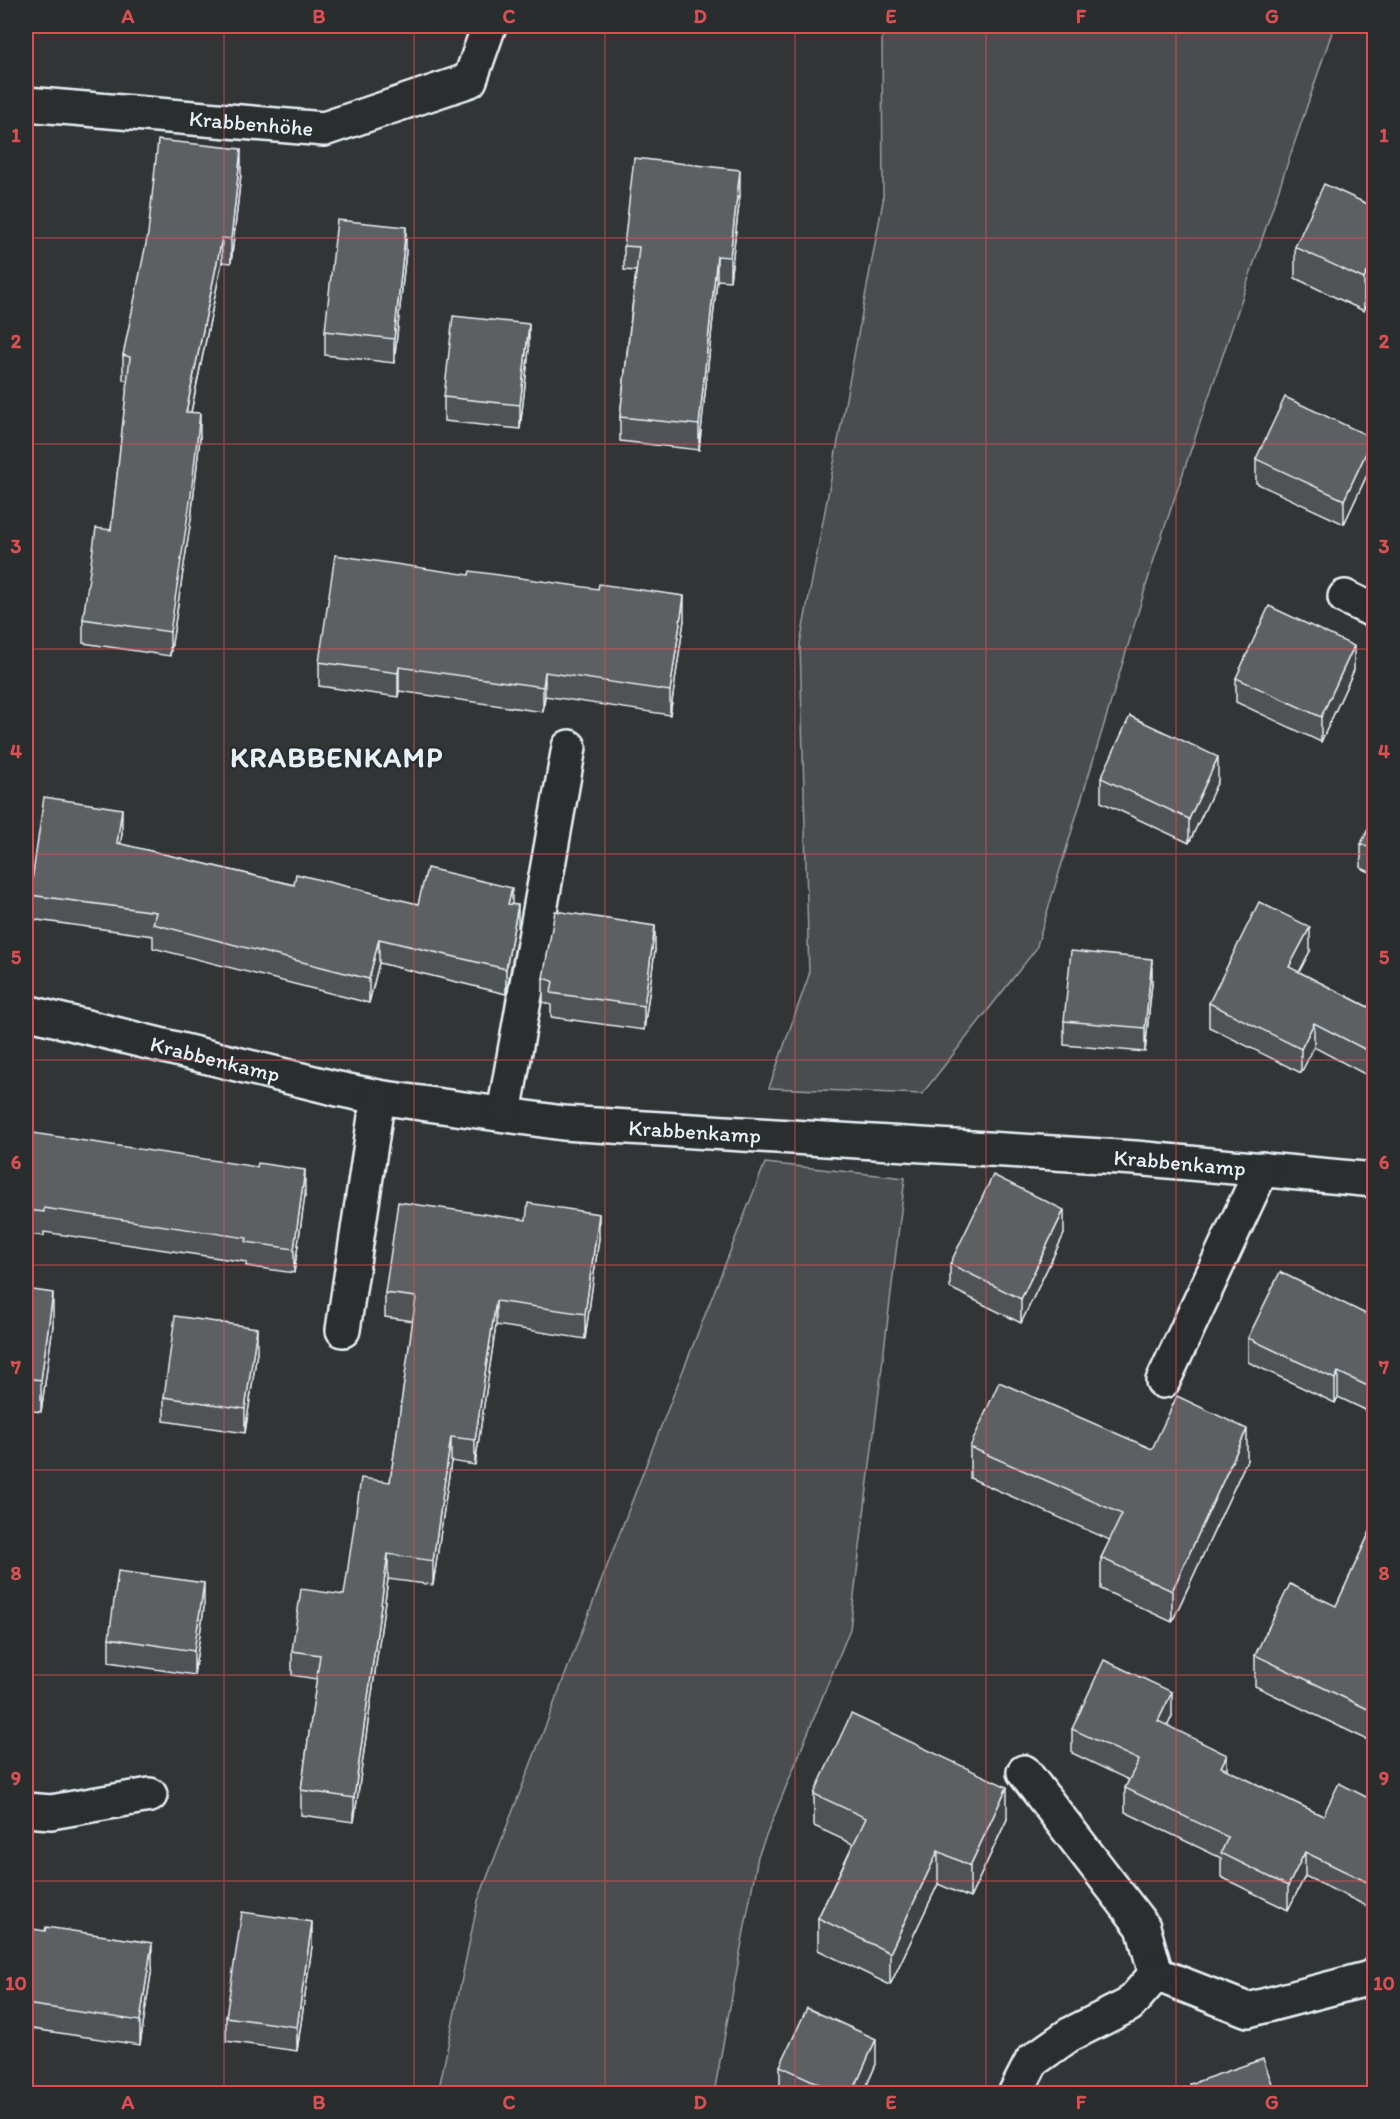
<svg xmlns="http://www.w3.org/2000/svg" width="1400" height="2119" font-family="Itim,sans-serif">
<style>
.green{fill:#494d4f;stroke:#989fa4;stroke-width:1.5}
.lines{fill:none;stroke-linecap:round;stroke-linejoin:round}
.minor-casing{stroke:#e8f1f8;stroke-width:38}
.minor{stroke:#2a2d2e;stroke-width:33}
.wall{fill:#4f5355;stroke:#e8f1f8;stroke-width:1.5}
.shaded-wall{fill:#404345;stroke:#e8f1f8;stroke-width:1.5}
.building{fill:#5c6063;stroke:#e8f1f8;stroke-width:1.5}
.grid{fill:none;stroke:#da5052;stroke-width:1.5;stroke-opacity:0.55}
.labels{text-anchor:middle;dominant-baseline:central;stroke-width:4.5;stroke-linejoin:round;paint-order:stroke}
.street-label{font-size:22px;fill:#e8f1f8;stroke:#2a2d2e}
.district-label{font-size:28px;font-weight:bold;letter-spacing:1.5px;fill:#e8f1f8;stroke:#2a2d2e}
.neatline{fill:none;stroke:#da5052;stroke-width:2}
.grid-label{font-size:20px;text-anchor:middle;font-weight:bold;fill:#da5052}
</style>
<rect width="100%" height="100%" fill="#323536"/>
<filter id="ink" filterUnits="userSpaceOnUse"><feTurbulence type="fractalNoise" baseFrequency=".0167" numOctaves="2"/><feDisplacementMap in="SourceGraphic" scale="12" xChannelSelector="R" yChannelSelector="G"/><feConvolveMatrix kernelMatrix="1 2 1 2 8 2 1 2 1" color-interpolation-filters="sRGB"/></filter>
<g filter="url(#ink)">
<g class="green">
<polygon points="882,26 1334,26 1156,553 1036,949 922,1094 769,1088 809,975 800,644 883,201"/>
<polygon points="765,1163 905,1178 850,1629 758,1856 714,2093 438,2093 478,1901 656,1439"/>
</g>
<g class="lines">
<defs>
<g id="minor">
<path id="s1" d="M 26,104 L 324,129 L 470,80 L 489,26"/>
<polyline points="1345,597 1374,611"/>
<path id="s2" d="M 26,1012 L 338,1089 L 378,1097 L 563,1123 L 1135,1158 L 1374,1180"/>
<polyline points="504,1113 569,747"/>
<polyline points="343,1330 378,1097"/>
<polyline points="1163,1381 1262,1169"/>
<polyline points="1024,1772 1143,1927 1156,1974"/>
<polyline points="26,1810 51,1812 150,1795"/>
<polyline points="1156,1974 1248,2010 1370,1978 1374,1975"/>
<polyline points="1015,2094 1032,2061 1069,2035 1129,2005 1156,1974"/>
</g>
</defs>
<use href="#minor" class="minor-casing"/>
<use href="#minor" class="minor"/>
</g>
<g class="wall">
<polygon points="241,174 231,263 222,262 191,412 200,437 191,519 170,656 83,643 83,619 111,530 128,381 123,380 123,355"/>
<polygon points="740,195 730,281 717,280 699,450 620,441 620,417 636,271 624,270 624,246"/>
<polygon points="1374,207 1364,311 1295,278 1295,247"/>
<polygon points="406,251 394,363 325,355 325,331"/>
<polygon points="529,349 520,429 444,421 444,397"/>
<polygon points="1256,459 1373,462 1344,524 1256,483"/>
<polygon points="684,620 670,715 545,696 543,712 399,691 398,697 319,686 319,662"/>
<polygon points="1354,670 1321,742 1236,702 1236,678"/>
<polygon points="1101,778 1218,781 1189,843 1101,802"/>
<polygon points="1374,817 1374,874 1361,868 1361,844"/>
<polygon points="122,833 120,844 294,885 418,904 512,905 518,930 506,994 379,963 369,1003 153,948 153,936 30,919 30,895"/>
<polygon points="655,950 644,1030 551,1017 551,1005 543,1002 543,978"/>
<polygon points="1310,951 1299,972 1374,1010 1374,1079 1314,1047 1301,1073 1209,1027 1209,1003"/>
<polygon points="1152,983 1145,1052 1064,1045 1064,1021"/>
<polygon points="26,1132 305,1195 294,1273 246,1266 246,1262 44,1232 44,1236 26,1234"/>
<polygon points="1064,1234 1021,1323 950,1288 950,1264"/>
<polygon points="599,1238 585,1339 496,1325 475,1465 451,1461 433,1585 388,1579 354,1822 301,1815 301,1790 317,1679 292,1675 292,1651 344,1595 390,1482 413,1321 385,1317 385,1293"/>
<polygon points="26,1289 53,1325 41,1412 26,1410"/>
<polygon points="1374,1318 1374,1414 1338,1397 1335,1403 1248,1362 1248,1338"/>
<polygon points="257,1352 245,1433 164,1421 164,1397"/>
<polygon points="970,1447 1152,1449 1247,1460 1172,1622 1101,1589 1101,1558 1110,1540 970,1478"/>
<polygon points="1374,1523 1374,1743 1255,1686 1255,1655 1336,1606"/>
<polygon points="204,1607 194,1675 109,1662 109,1638"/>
<polygon points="1172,1716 1167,1726 1227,1770 1323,1816 1374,1801 1373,1909 1305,1876 1288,1910 1221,1877 1221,1858 1125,1812 1125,1788 1129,1780 1072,1753 1072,1729"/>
<polygon points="814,1794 1007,1819 970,1898 938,1884 890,1985 818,1950 818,1918 853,1844 814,1826"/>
<polygon points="26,1928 152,1967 140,2045 26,2028"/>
<polygon points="312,1946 297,2051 226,2041 226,2017"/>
<polygon points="876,2064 863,2094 788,2094 780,2090 780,2066"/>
</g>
<g class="shaded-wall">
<polygon points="241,149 241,174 231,263 231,239"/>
<polygon points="740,170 740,195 730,281 730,257"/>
<polygon points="406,227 406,251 394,363 394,339"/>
<polygon points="222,238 222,262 186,436 186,412"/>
<polygon points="717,256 717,280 699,450 699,425"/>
<polygon points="1374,258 1374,289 1364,311 1364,279"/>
<polygon points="529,324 529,349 520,429 520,405"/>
<polygon points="200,413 200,437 191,519 170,656 170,632"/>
<polygon points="1373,438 1373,462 1344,524 1344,500"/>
<polygon points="684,596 684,620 670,715 670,691"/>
<polygon points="1354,646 1354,670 1321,742 1321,717"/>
<polygon points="399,667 399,691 398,697 398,673"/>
<polygon points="545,672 545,696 543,712 543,687"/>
<polygon points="1218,757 1218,781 1189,843 1189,819"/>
<polygon points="122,809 122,833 117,867 117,843"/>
<polygon points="512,888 512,913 508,904"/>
<polygon points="518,905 518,930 506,994 506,969"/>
<polygon points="655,926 655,950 644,1030 644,1006"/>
<polygon points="1310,927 1310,951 1289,991 1289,967"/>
<polygon points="379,939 379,963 369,1003 369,979"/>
<polygon points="1152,959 1152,983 1145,1052 1145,1028"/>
<polygon points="1314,1023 1314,1047 1301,1073 1301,1049"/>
<polygon points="305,1170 305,1195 294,1273 294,1249"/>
<polygon points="1064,1210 1064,1234 1021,1323 1021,1299"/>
<polygon points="599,1214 599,1238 585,1339 585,1314"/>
<polygon points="53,1293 53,1325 41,1412 41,1380"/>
<polygon points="496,1301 496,1325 475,1465 475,1440"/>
<polygon points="257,1328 257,1352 245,1433 245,1409"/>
<polygon points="1338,1372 1338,1397 1335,1403 1335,1379"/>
<polygon points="1247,1429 1247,1460 1172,1622 1172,1591"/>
<polygon points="451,1437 451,1461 433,1585 433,1561"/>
<polygon points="388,1554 388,1579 354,1822 354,1798"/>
<polygon points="204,1583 204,1607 194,1675 194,1651"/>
<polygon points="1172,1692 1172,1716 1158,1746 1158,1721"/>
<polygon points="1227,1755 1227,1779 1221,1767"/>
<polygon points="1007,1787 1007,1819 970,1898 970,1866"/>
<polygon points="938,1851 938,1884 890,1985 890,1953"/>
<polygon points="1305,1852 1305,1876 1288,1910 1288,1886"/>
<polygon points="1374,1882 1374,1907 1373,1909 1373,1885"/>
<polygon points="312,1922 312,1946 297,2051 297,2027"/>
<polygon points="152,1943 152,1967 140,2045 140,2021"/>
<polygon points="876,2039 876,2064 863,2094 852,2094"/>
</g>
<g class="building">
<polygon points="158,140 241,149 231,239 222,238 186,412 200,413 191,495 170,632 83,619 96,528 111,530 130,357 123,355 148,234"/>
<polygon points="634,158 740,170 730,257 717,256 699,425 620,417 639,247 624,246"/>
<polygon points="1324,184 1374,207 1374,258 1364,279 1295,247"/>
<polygon points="337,220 406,227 394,339 325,331"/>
<polygon points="453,316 529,324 520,405 444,397"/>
<polygon points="1285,397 1373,438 1344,500 1256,459"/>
<polygon points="335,555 469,575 470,571 598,589 599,584 684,596 670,691 545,672 543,687 399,667 398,673 319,662"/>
<polygon points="1269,606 1354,646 1321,717 1236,678"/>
<polygon points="1130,716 1218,757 1189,819 1101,778"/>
<polygon points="44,797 122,809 117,843 294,885 296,874 418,904 427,868 512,888 508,904 518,905 506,969 379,939 369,979 153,924 156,912 30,895"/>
<polygon points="1374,817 1374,850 1361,844"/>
<polygon points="1259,902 1310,927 1289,967 1374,1010 1374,1054 1314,1023 1301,1049 1209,1003"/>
<polygon points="555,911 655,926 644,1006 551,993 553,981 543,978"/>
<polygon points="1071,951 1152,959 1145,1028 1064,1021"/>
<polygon points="26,1132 257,1167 258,1163 305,1170 294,1249 246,1242 247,1238 44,1208 44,1212 26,1210"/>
<polygon points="993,1175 1064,1210 1021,1299 950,1264"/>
<polygon points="398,1202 526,1220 528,1203 599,1214 585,1314 496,1301 475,1440 451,1437 433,1561 388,1554 354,1798 301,1790 320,1655 292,1651 301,1589 344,1595 361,1478 390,1482 416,1297 385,1293"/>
<polygon points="1280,1272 1374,1318 1374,1389 1338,1372 1335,1379 1248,1338"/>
<polygon points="26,1289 53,1293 41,1380 26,1378"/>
<polygon points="175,1316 257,1328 245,1409 164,1397"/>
<polygon points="999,1382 1152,1449 1177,1396 1247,1429 1172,1591 1101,1558 1122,1514 970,1447"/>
<polygon points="1374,1523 1374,1712 1255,1655 1290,1584 1336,1606"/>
<polygon points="118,1571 204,1583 194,1651 109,1638"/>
<polygon points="1104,1660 1172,1692 1158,1721 1227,1755 1221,1767 1323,1816 1339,1783 1374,1801 1374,1882 1373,1885 1305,1852 1288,1886 1221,1853 1228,1837 1125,1788 1139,1760 1072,1729"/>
<polygon points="851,1714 1007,1787 970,1866 938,1851 890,1953 818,1918 866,1818 814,1794"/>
<polygon points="242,1912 312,1922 297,2027 226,2017"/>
<polygon points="46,1927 152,1943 140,2021 26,2004 26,1928 45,1931"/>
<polygon points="807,2008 876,2039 852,2094 841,2094 780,2066"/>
<polygon points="1263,2059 1276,2094 1194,2094 1190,2084"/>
</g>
</g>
<path class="grid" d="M 224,26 L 224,2094M 414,26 L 414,2094M 605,26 L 605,2094M 795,26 L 795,2094M 986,26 L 986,2094M 1176,26 L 1176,2094M 26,238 L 1374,238M 26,444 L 1374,444M 26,649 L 1374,649M 26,854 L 1374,854M 26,1060 L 1374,1060M 26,1265 L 1374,1265M 26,1470 L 1374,1470M 26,1675 L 1374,1675M 26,1881 L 1374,1881"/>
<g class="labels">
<g class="street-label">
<text stroke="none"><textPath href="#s1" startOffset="226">Krabbenhöhe</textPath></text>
<text stroke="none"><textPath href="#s2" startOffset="195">Krabbenkamp</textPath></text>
<text stroke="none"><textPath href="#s2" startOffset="681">Krabbenkamp</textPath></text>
<text stroke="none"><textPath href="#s2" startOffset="1167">Krabbenkamp</textPath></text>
</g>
<g class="district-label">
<text x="337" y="757">KRABBENKAMP</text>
</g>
</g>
<rect width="1400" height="2119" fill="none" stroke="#2a2d2e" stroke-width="66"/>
<rect x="33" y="33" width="1334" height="2053" class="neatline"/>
<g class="grid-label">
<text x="128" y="23">A</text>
<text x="319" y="23">B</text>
<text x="509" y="23">C</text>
<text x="700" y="23">D</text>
<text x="891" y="23">E</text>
<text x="1081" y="23">F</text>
<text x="1272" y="23">G</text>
<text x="16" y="142">1</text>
<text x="1384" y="142">1</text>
<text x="16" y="348">2</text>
<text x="1384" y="348">2</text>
<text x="16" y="553">3</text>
<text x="1384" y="553">3</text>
<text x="16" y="758">4</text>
<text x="1384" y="758">4</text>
<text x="16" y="964">5</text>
<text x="1384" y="964">5</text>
<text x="16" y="1169">6</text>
<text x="1384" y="1169">6</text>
<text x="16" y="1374">7</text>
<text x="1384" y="1374">7</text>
<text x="16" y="1580">8</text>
<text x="1384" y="1580">8</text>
<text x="16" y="1785">9</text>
<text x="1384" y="1785">9</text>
<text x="16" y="1990">10</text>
<text x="1384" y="1990">10</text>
<text x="128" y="2109">A</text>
<text x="319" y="2109">B</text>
<text x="509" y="2109">C</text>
<text x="700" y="2109">D</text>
<text x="891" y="2109">E</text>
<text x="1081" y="2109">F</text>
<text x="1272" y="2109">G</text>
</g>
</svg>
